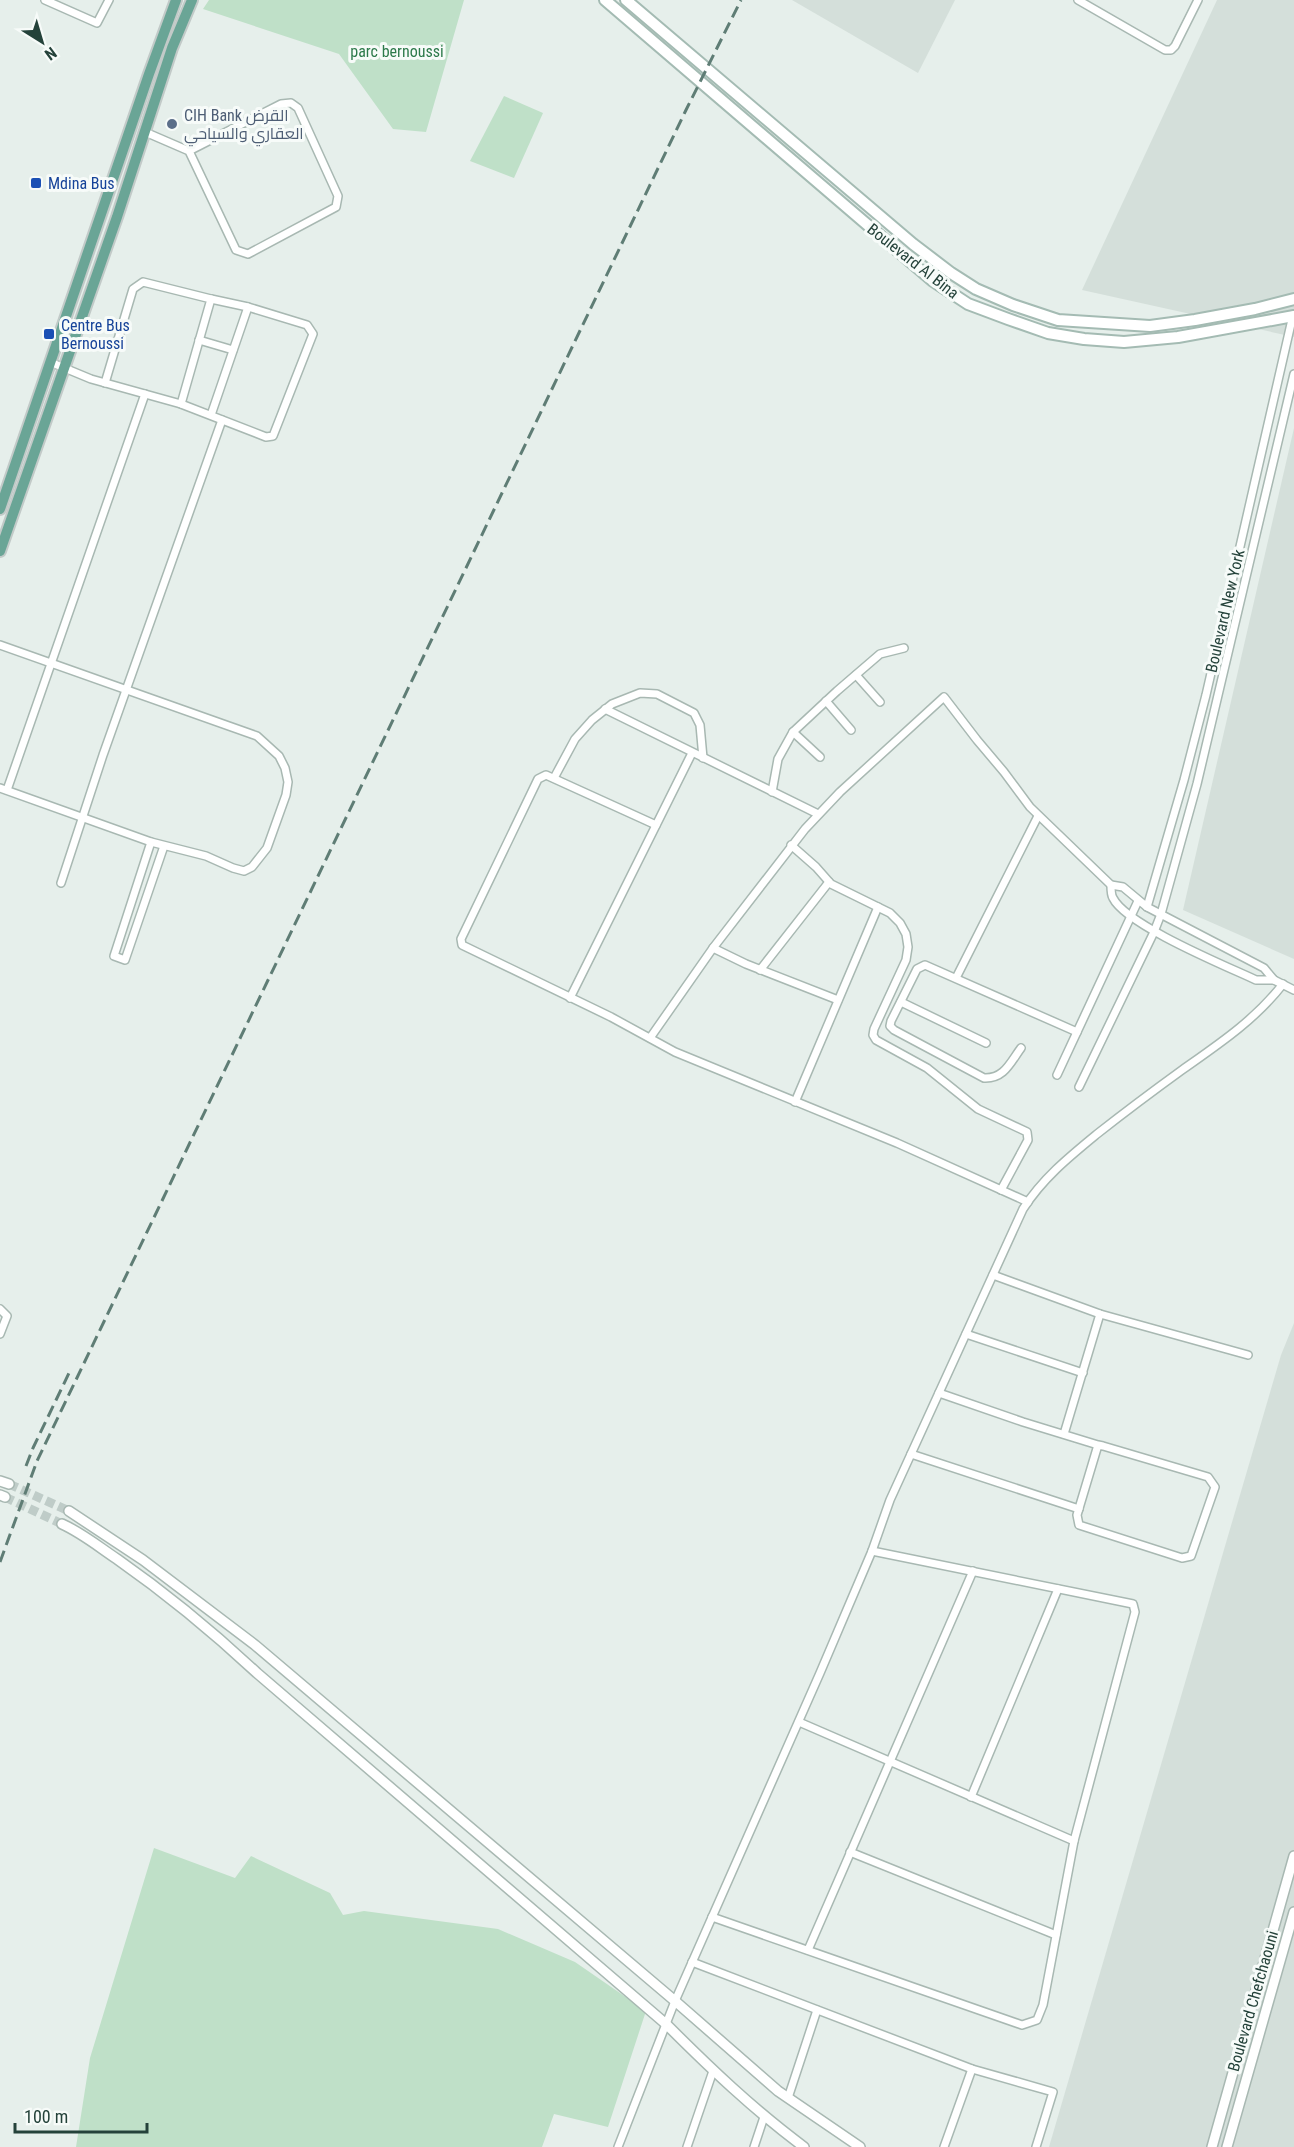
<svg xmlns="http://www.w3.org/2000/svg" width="1294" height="2147" font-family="'Roboto Condensed',Cairo,sans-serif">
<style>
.built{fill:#d4dfda}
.green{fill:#bfe0c8}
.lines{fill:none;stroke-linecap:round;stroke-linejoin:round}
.tertiary-tunnel{stroke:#bfccc8;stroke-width:9;stroke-dasharray:9 4.5;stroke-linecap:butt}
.minor-casing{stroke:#a8b8b2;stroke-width:10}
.tertiary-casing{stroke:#a8b8b2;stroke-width:12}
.secondary-casing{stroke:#a4bbb3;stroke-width:14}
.primary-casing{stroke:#c2cac8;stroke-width:14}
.minor{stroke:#fff;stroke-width:7}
.tertiary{stroke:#fff;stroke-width:9}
.secondary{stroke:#fff;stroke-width:10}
.primary{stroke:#6aa596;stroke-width:10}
.rail{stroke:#5f7d75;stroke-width:3;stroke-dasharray:12 6;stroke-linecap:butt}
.service-dot{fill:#5c6f8a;stroke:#f7fbf9;stroke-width:2}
.transit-dot{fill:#1a4fb4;stroke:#f7fbf9;stroke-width:2}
.labels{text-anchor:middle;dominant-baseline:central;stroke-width:6;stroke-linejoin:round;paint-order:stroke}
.park-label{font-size:16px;fill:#2d7a4b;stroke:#f7fbf9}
.service-label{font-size:16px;fill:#4e5e75;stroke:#f7fbf9;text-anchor:start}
.transit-label{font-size:16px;fill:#164399;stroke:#f7fbf9;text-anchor:start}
.street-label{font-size:16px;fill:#24423a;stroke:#f7fbf9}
</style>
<rect width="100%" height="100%" fill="#e6efeb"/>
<g class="built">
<polygon points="792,0 955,0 918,73"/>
<polygon points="1217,0 1294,0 1294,337 1082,290"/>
<polygon points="1294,428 1294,959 1183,910"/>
<polygon points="1294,1323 1294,2147 1049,2147 1281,1355"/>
</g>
<g class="green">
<polygon points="209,0 464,0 426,132 393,129 339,54 203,9"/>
<polygon points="504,96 543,113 514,178 470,161"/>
<polygon points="154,1848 235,1878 251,1856 330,1893 343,1915 364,1911 498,1929 575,1962 646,2011 608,2127 554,2114 542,2147 76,2147 90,2058"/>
</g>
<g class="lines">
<g class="tertiary-tunnel">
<polyline points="9,1484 69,1511"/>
<polyline points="5,1497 62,1524"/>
</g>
<defs>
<g id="minor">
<polyline points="45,0 97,23 109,0"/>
<polyline points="1078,0 1165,50 1171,50 1175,46 1198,0"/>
<polyline points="145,132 189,151 236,250 248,254 336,207 338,196 298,108 291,103 281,104 189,151"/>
<polyline points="199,340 233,350"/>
<polyline points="50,362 91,379 181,404 266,437 273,436 313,334 307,325 248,307 211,299"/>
<polyline points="105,383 133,289 143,282 211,299 181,404"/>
<polyline points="211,415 248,307"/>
<polyline points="0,645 257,736 279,756 285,768 288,782 286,795 267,848 252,867 244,871 233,868 206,856 151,842 0,788"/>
<polyline points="856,675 880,702"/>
<polyline points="826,701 851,730"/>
<polyline points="605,709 818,814"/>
<polyline points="793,732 820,757"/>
<polyline points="554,778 575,739 592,720 612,704 640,693 657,694 694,713 700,725 703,758"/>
<polyline points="7,790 145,394"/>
<polyline points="772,792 778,759 793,732 837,691 880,654 904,648"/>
<polyline points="656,825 546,775 538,779 461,939 462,945 611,1017 675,1052 897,1143 1028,1202"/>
<polyline points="151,842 114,956 125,960 164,846"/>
<polyline points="791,845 816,867 831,884 890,913 900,923 906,934 908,947 906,960 874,1029 873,1035 876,1040 927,1068 978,1109 1027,1132 1028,1140 1001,1190"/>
<polyline points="61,883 103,755 222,420"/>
<path d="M 1111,885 C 1111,888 1111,895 1113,898 C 1126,925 1226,966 1256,980 L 1274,980 L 1294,990"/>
<polyline points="1147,907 1184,780 1206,695 1293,315"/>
<polyline points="713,948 746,964 838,1000"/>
<polyline points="760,970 829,882"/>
<polyline points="956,978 1038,816"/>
<polyline points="570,998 692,753"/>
<polyline points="901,1002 986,1043"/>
<polyline points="650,1038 713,948 805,829 840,792 944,697 977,740 1004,772 1030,807 1111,885 1123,887 1147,907 1264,968 1274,980"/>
<path d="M 1021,1048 C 1010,1063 1004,1079 984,1078 L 894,1030 L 890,1026 L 891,1021 L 917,969 L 925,965 L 1077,1032"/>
<polyline points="1057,1075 1138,901"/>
<polyline points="1079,1087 1154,932 1161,914 1197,784 1294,374"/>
<polyline points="795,1102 878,907"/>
<polyline points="993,1275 1100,1314 1248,1355"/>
<polyline points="0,1309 7,1316 0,1334"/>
<polyline points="966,1334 1083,1373"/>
<polyline points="939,1393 1023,1422 1098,1445 1103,1446 1208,1477 1215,1487 1191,1556 1182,1558 1079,1525 1077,1515 1098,1445"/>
<polyline points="1064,1434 1100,1314"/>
<polyline points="911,1454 1079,1509"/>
<polyline points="799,1722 1074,1841"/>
<polyline points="971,1797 1058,1589"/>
<polyline points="850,1852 1056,1935"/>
<polyline points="712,1917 1022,2025 1037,2020 1043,2005 1074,1841 1135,1612 1133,1604 872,1551"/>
<polyline points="808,1950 973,1571"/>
<polyline points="692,1962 972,2069 1053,2092 1036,2147"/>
<polyline points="788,2098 817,2010"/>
<path d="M 618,2147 L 675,2001 L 820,1673 L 872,1551 L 890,1500 L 1023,1209 C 1043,1178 1069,1157 1097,1134 C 1125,1112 1153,1091 1182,1070 C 1219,1044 1255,1020 1283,984"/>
<polyline points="687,2147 713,2071"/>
<polyline points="754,2147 764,2117"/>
<polyline points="944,2147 972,2069"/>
</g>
<g id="tertiary">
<polyline points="0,1481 9,1484"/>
<polyline points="0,1495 5,1497"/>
<polyline points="69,1511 143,1560 255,1645 675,2001 778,2091 860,2147"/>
<path d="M 62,1524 C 82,1533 99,1547 117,1559 C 167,1594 213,1632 257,1673 L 666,2024 C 710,2068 754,2110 804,2147"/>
<polyline points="1212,2147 1294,1856"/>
<polyline points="1227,2147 1294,1912"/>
</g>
<g id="secondary">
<polyline points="605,0 933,281 968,304 1008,319 1048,333 1084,339 1124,342 1178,337 1294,316"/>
<polyline points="626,0 913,244 951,273 976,289 1013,305 1058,320 1150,326 1195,320 1255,309 1294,299"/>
</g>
<g id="primary">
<polyline points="0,509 149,74 176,0"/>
<polyline points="0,551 117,217 172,48 192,0"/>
</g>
</defs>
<use href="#minor" class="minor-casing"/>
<use href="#tertiary" class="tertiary-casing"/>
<use href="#secondary" class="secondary-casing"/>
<use href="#primary" class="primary-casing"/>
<use href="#minor" class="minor"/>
<use href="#tertiary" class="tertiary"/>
<use href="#secondary" class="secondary"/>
<use href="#primary" class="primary"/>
<g class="rail">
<polyline points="26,1466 33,1448 70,1371"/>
<polyline points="0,1562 37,1461 686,110 741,0"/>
</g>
</g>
<circle class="service-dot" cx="172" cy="124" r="6"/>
<g class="transit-dot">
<rect x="30" y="177" width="12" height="12" rx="3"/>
<rect x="43" y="328" width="12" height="12" rx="3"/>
</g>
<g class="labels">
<g class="park-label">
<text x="397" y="51">parc bernoussi</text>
</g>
<g class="service-label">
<text x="184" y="115">CIH Bank القرض<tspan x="184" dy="18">العقاري والسياحي</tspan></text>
</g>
<g class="transit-label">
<text x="48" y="183">Mdina Bus</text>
<text x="61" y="325">Centre Bus<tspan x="61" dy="18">Bernoussi</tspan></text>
</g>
<g class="street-label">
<text transform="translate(913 261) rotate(38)">Boulevard Al Bina</text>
<text transform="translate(1225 611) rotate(-77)">Boulevard New York</text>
<text transform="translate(1253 2001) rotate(-74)">Boulevard Chefchaouni</text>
</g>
</g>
<g transform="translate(42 42) rotate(143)" stroke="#f7fbf9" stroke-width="4.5" paint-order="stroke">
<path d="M0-4.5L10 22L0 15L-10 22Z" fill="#24423a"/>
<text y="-9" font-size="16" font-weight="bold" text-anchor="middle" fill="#24423a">N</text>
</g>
<path d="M15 2123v9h132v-9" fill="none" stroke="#24423a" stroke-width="3"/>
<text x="24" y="2123" font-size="18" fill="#24423a" stroke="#f7fbf9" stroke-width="4.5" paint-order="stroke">100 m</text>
</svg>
